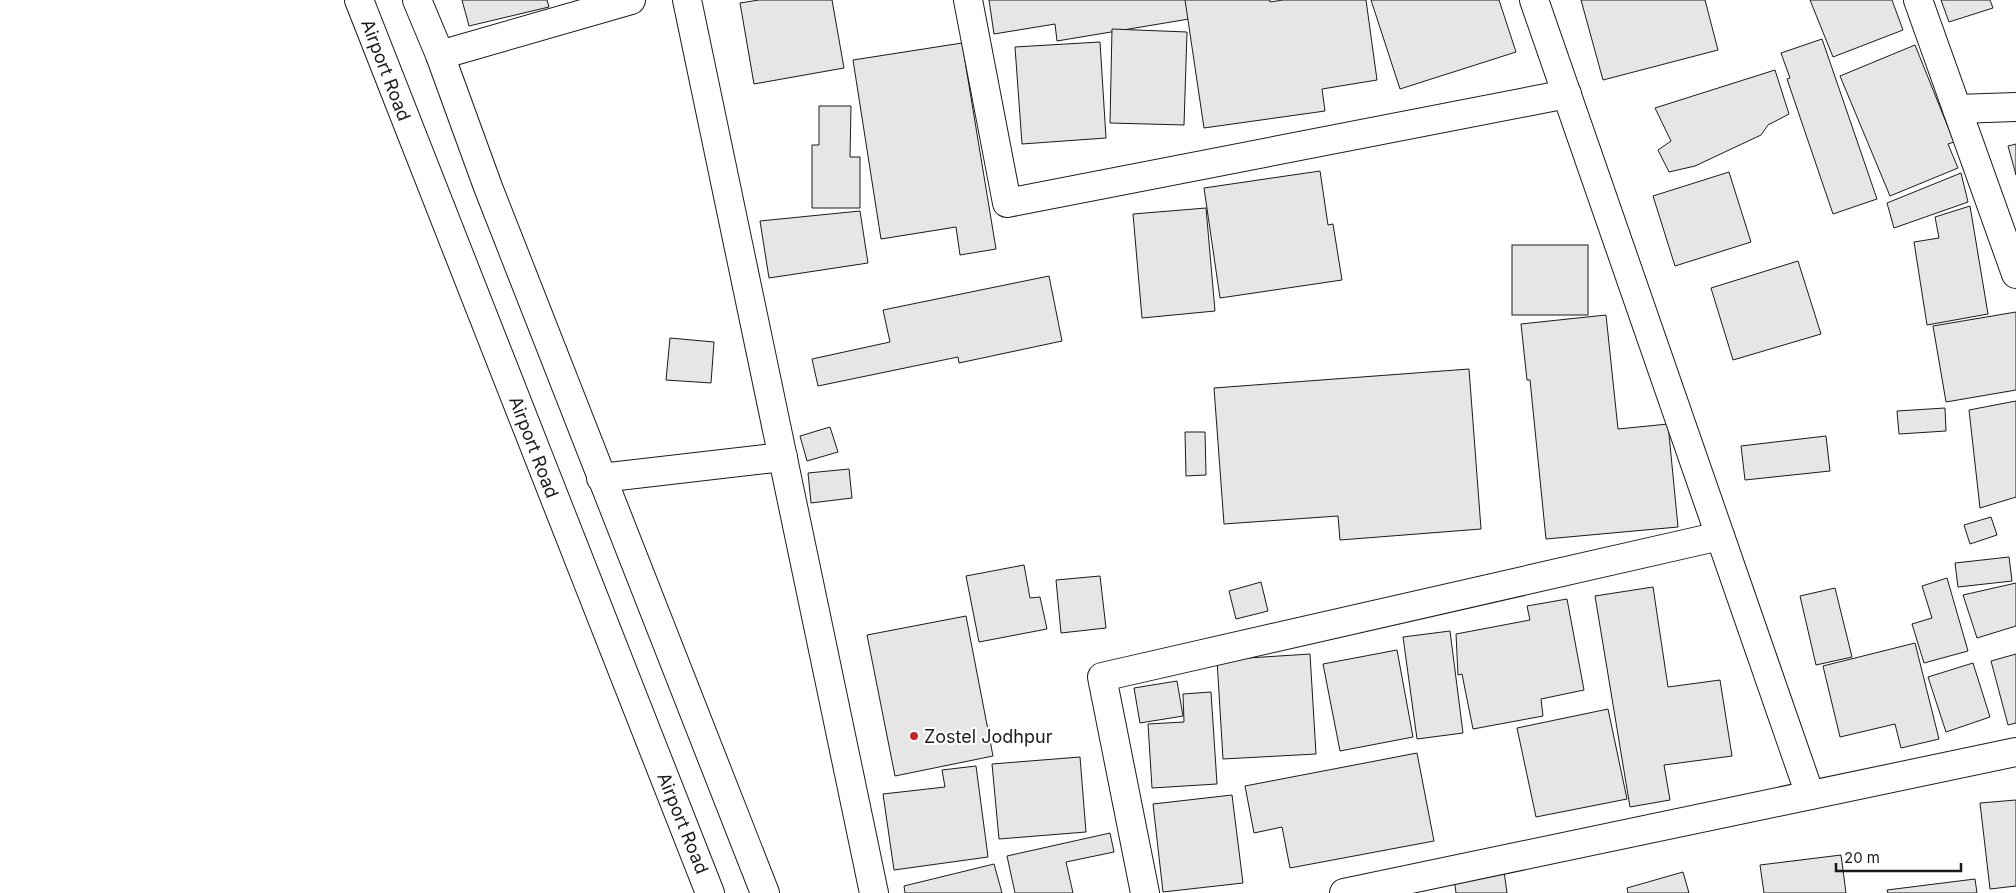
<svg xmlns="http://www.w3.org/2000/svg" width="2016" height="893" font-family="Inter,sans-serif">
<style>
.building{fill:#e6e6e6;stroke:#1a1a1a}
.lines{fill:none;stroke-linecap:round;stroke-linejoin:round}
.street-casing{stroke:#1a1a1a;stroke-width:30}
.secondary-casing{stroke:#1a1a1a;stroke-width:30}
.street{stroke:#fff;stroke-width:28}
.secondary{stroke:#fff;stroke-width:28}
.poi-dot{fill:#c62828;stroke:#fff;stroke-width:2}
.labels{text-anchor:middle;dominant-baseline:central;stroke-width:4;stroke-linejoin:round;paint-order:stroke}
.street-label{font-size:18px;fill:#1a1a1a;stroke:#fff}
.poi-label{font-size:18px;fill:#1a1a1a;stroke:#fff;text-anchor:start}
</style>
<rect width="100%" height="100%" fill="#fff"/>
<g class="building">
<polygon points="462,0 547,0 549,7 469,26"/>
<polygon points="759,0 832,0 844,68 754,84 740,3"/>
<polygon points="989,0 1186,0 1189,19 1057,41 1055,24 994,34"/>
<polygon points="1185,0 1270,0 1270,2 1283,0 1366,0 1377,80 1322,89 1325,111 1204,128"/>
<polygon points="1371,0 1499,0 1516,52 1400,89"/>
<polygon points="1581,0 1705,0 1718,50 1603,80"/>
<polygon points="1810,0 1892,0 1903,30 1833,57"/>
<polygon points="1941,0 1990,0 1993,8 1949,22"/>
<polygon points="1112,29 1187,32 1184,125 1110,123"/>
<polygon points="1822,39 1877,199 1833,214 1787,79 1790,78 1781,53"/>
<polygon points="1100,42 1106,138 1022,144 1015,47"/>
<polygon points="962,43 996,249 960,255 956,227 881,239 853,60"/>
<polygon points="1915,45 1954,142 1948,144 1958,168 1890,196 1840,76"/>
<polygon points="1775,70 1789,114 1768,125 1761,135 1695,166 1669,172 1658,150 1671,141 1655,108"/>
<polygon points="819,106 851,106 850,157 860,157 860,208 812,208 812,145 819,145"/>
<polygon points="2016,144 2016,175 2008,146"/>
<polygon points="1320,171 1328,225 1333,224 1342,280 1220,298 1204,188"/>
<polygon points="1729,172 1751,242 1675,266 1653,196"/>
<polygon points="1961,173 1968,202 1894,228 1887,203"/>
<polygon points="1970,206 1988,314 1927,325 1914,242 1939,238 1935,217"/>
<polygon points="1206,208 1215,311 1142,318 1133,214"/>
<polygon points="860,211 868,263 769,278 760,221"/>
<rect x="1512" y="245" width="76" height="70"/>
<polygon points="1798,261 1821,334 1733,360 1711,288"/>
<polygon points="1049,276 1062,341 959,363 958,357 818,386 812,359 890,342 883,310"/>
<polygon points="2016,312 2016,390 1946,402 1933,326"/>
<polygon points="1606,315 1618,429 1668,424 1678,527 1546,539 1530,380 1527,380 1521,324"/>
<polygon points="670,338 714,342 711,383 666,380"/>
<polygon points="1469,369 1481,529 1340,540 1338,516 1224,524 1214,388"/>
<polygon points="2016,401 2016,497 1980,508 1969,410"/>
<polygon points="1945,408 1946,431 1899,434 1897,411"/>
<polygon points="830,427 838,452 807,461 800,436"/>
<polygon points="1185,432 1205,432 1206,475 1186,476"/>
<polygon points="1826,436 1830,471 1745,480 1741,446"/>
<polygon points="849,469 852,498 811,503 808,473"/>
<polygon points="1991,517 1997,535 1970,544 1964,525"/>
<polygon points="2009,557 2012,581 1958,587 1955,563"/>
<polygon points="1024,565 1030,598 1040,597 1047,629 979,642 966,576"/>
<polygon points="1100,576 1106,628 1061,633 1056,580"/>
<polygon points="1947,578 1968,651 1924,663 1912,624 1932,618 1922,586"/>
<polygon points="1261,582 1268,611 1236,619 1229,591"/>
<polygon points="2016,583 2016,626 1977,638 1963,595"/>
<polygon points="1653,587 1668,687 1720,680 1732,756 1664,765 1670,800 1630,807 1595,596"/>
<polygon points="1835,588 1852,657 1816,665 1800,596"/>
<polygon points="1567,599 1584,690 1541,699 1543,716 1473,729 1462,674 1458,675 1456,634 1530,620 1527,606"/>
<polygon points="966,616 993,756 895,776 867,635"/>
<polygon points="1450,631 1463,733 1417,739 1403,637"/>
<polygon points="1915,643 1939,739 1901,748 1895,724 1840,737 1823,666"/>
<polygon points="1397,650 1413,737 1340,751 1323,664"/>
<polygon points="1310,654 1316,754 1223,759 1217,660"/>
<polygon points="2016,654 2016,723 2008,725 1991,661"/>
<polygon points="1973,663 1990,717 1946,732 1928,677"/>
<polygon points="1177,681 1183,716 1140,723 1134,688"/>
<polygon points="1211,692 1217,784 1152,788 1148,724 1184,722 1183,694"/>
<polygon points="1608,709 1627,799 1536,817 1517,728"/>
<polygon points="1417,753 1434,841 1290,868 1282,827 1254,833 1245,786"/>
<polygon points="1080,757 1086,832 999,839 992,764"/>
<polygon points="976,766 988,857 894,870 883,794 945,787 942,770"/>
<polygon points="1232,795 1243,883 1163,892 1153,804"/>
<polygon points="2016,800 2016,886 1990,889 1980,803"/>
<polygon points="1110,833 1114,852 1066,862 1073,893 1015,893 1007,856"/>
<polygon points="1841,855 1846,893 1764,893 1760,865"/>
<polygon points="994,864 1002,893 905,893 904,886"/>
<polygon points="1504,871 1507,893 1456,893 1454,878"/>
<polygon points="1683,872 1689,893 1628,893 1627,888"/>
<polygon points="1975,879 1977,893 1888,893 1887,890"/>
</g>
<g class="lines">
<defs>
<g id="street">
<polyline points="687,0 874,893"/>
<polyline points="968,0 1007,203 1567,94"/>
<polyline points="1534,0 1810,795"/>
<polyline points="1918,0 2016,274"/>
<polyline points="440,55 631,0"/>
<polyline points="1957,109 2016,107"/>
<polyline points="601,478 783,457"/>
<polyline points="1145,893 1102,677 1720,536"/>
<polyline points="1344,893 2016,752"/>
</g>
<g id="secondary">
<polyline points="359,0 710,893"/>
<polyline points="417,0 440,55 488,187 765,893"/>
</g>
</defs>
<use href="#street" class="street-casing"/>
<use href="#secondary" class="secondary-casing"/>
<use href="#street" class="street"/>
<use href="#secondary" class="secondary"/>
</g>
<circle class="poi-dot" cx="914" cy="736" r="5"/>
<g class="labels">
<g class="street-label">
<text transform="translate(386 70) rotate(69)">Airport Road</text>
<text transform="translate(534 447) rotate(69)">Airport Road</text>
<text transform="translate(683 823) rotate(68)">Airport Road</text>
</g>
<g class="poi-label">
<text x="924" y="736">Zostel Jodhpur</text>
</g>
</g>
<path d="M1836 863v8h125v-8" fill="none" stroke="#1a1a1a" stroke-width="2.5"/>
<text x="1844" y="863" font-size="15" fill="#1a1a1a" stroke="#ffffff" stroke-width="4" paint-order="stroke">20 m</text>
</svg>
